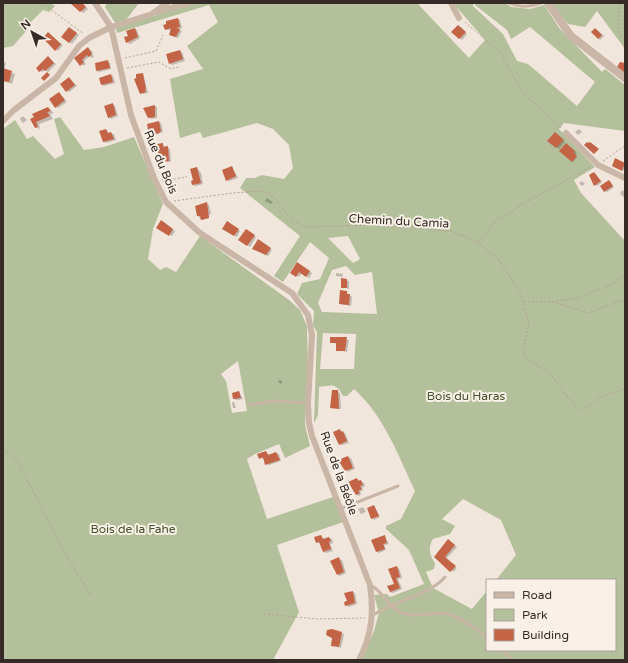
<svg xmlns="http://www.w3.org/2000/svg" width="628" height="663" font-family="'Varela Round',sans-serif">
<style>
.green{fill:#b3c09b;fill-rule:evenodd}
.shadow{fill:#0003}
.building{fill:#c36446}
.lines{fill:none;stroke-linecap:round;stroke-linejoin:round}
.path{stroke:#b5a091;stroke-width:1;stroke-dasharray:2 2;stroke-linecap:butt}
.service{stroke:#c9b6a7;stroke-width:3}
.minor{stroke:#c9b6a7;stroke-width:6}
.tertiary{stroke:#c9b6a7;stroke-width:8}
.labels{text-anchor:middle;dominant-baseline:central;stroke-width:4;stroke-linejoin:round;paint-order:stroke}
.street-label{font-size:12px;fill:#352c27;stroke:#f9f1e7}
.park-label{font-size:12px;fill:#45532c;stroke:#f9f1e7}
</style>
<rect width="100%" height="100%" fill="#f1e6db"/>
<g class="green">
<polygon points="3,3 50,3 55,6 49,12 43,10 26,27 28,29 13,46 3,48"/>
<polygon points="107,3 139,3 126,20 116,24 105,7"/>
<path d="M 195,3 L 417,3 L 469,58 L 485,40 L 453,3 L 473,3 L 473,6 L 503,34 L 517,61 L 528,64 L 577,106 L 595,82 L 530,27 L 511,39 L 507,30 L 475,5 L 476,3 L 505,3 L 511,7 L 530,9 L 544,5 L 560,29 L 602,72 L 605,69 L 625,85 L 625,131 L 564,123 L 559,129 L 595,167 L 574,180 L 581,193 L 625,241 L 625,660 L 361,660 L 374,631 L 379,613 L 374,595 L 387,594 L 390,597 L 424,584 L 409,550 L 386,529 L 386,526 L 401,519 L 415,491 C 398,455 384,416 354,389 L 347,396 L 343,396 C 336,383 333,385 319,387 L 318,415 L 314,423 L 317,332 L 313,326 L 314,311 L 297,294 L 302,283 L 320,279 L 329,258 L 310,242 L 283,282 L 274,276 L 300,236 L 240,188 L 246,178 L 255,178 L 262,175 L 284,179 L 293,168 L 289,145 L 273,129 L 257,123 L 203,138 L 200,132 L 180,138 L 170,79 L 203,69 L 187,46 L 218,22 L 209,5 L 117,33 L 116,28 ZM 348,236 L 360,259 L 353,263 L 328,238 ZM 346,266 L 355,275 L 372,272 L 377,314 L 322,312 L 318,303 L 332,270 ZM 323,333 L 356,334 L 354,369 L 320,369 ZM 463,499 L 501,520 L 516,555 L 496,580 L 615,580 L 615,650 L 487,650 L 487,591 L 472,609 L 433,588 L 426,572 L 434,569 L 435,563 C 429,555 428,548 433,539 L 450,534 L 455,526 L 442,519 Z"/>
<polygon points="551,3 625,3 625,49 597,11 585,27 568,24"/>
<path d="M 60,117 L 84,150 L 104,147 L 134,137 L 163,204 L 153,229 L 148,259 L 160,270 L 166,267 L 176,272 L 200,236 L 289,300 L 300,310 L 307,326 L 308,369 L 305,425 L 310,446 L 285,458 L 279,444 L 255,454 L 247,459 L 267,519 L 333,497 L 343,522 L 277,545 L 299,612 L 273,660 L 3,660 L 3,129 L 15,120 L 27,139 L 33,136 L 55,159 L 64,154 L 54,119 ZM 238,361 L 247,411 L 232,413 L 226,381 L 221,374 Z"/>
</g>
<g class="shadow">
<polygon points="72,3 82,3 88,9 83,13"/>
<polygon points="177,19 180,20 182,28 178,29 182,31 178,38 172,36 172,30 166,30"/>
<polygon points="461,27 467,34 462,40 459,38"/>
<polygon points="71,29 79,35 72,44 62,37"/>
<polygon points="135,29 137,30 140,38 130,44 127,42"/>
<polygon points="596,29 604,36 600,40 598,38"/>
<polygon points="48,34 63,45 58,51 46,42"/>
<polygon points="88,48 93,52 92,54 94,56 92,58 90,56 84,61 86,64 83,66 76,59"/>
<polygon points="180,51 182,52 185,61 172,65 170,63"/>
<polygon points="50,59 56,64 48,72 45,70 42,72 40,71"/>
<polygon points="3,61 6,63 4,70 15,74 12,84 3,81"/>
<polygon points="108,62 110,63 111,69 99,72 97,71"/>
<polygon points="143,74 148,93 143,94 141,93"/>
<polygon points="111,75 113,76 115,83 104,86 102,85"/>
<polygon points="69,78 77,86 69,92 67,91"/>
<polygon points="59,94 67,102 58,108 56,107"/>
<polygon points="112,104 115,106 118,116 111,119 108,117"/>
<polygon points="155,106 157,107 157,118 151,119 145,108"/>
<polygon points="48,108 54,113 50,114 53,119 39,124 40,129 36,127 35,117"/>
<polygon points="23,116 27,120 23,123 20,119"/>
<polygon points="159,122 161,123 163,132 152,136 150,135"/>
<polygon points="579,129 582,132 578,135 575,132"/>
<polygon points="106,130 109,134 114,134 116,140 106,143 104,142"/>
<polygon points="558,135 565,142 559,149 549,141"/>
<polygon points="163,144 165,147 170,149 171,162 160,161"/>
<polygon points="569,146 577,153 575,155 577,157 573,162 561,151"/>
<polygon points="616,160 625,164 625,171 613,166"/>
<polygon points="232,167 238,178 229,181 227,180"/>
<polygon points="197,168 201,173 203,184 195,186 193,185"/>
<polygon points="598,178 602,182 597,186 592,181"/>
<polygon points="582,181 585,184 582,186 579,183"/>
<polygon points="609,181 614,187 607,192 605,191"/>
<polygon points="622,190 625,192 625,198 620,194"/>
<polygon points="267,198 273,202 271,204 265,201"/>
<polygon points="207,203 209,205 211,214 208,215 209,218 202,220 198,216"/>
<polygon points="163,222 175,231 172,236 158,227"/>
<polygon points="227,222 240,231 237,237 223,229"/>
<polygon points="246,230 256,237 250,247 240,240"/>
<polygon points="258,241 272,250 268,256 255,250"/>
<polygon points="298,264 312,273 309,278 302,273 299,277 291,273"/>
<polygon points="336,273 343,274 342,277 336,276"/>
<polygon points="342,279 349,281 349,289 342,287"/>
<polygon points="346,292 352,297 351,306 340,304"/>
<polygon points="331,338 349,340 347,352 337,350 337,344 331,342"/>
<polygon points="279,380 282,381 282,384 278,382"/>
<polygon points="333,391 340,393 341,409 331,407"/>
<polygon points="239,392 243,399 237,400 234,399"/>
<polygon points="232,402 234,402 236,408 233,408"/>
<polygon points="340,430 345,433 349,443 342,445 340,444"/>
<polygon points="266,452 269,455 276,453 279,454 281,461 269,465 266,464 264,459 260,458"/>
<polygon points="348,457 351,458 355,469 348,472 340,460"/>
<polygon points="357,479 364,483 365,486 362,488 363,490 360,492 361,494 359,496 356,494"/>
<polygon points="374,506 380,517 374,520 372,518"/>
<polygon points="363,507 366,512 361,514 358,509"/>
<polygon points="321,536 325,540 329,538 332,539 333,543 330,544 333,551 326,553 324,552 320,543 317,542 316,538"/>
<polygon points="384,536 389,544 384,545 386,550 379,553 377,552"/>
<polygon points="449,540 457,547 446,559 457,568 453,572 435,557"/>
<polygon points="339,559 342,560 346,573 340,576 337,574"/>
<polygon points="397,567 399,568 402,578 398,579 402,589 393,593 390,592 395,584"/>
<polygon points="353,592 355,593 357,604 349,607 346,605"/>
<polygon points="342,633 344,634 341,648 332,645 333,639 329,636"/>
</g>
<g class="building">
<polygon points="70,3 82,3 86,7 80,12"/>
<polygon points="178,18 180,27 176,28 180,29 176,37 169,35 171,28 165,30 163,25 166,24 166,21"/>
<polygon points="458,25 466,32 459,39 451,32"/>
<polygon points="69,27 77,33 69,43 61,37"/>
<polygon points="135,28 138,37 126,43 124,37 128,36 126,31"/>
<polygon points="595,28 602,35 598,39 591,32"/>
<polygon points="48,32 61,44 55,51 43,38"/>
<polygon points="88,47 92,54 89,57 87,55 82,60 84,62 80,66 74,58"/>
<polygon points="180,50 183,59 169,64 166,54"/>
<polygon points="48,56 54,63 45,71 43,69 39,72 36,68"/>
<polygon points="108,60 110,68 96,71 95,63"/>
<polygon points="620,62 625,63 625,73 617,67"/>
<polygon points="3,68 12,71 9,82 3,81"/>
<polygon points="47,72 50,75 44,81 41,78"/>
<polygon points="143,73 146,89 145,89 146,92 140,94 134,79 136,78 136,74"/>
<polygon points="111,74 113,82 101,85 99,78"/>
<polygon points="69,77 75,85 66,92 60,84"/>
<polygon points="59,92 65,100 55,108 49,99"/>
<polygon points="113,103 116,115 108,118 104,106"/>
<polygon points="155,105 155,117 148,118 143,108"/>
<polygon points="48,107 51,111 47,112 50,116 36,122 38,127 35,128 30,119 34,117 32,114"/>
<polygon points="159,121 161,131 159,133 149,136 147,124"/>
<polygon points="106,129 108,133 111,132 114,139 103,142 99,131"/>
<polygon points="555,132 564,140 556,148 547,141"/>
<polygon points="587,142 588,143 590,142 599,149 594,154 584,145"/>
<polygon points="163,143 163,147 168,146 169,161 159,162 157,144"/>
<polygon points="566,143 575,151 574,153 577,156 572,162 559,151"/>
<polygon points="615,158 625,163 622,171 612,166"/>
<polygon points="232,166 236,176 226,181 222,170"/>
<polygon points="197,167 201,183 192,185 191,181 193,180 190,169"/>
<polygon points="594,172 601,181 594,186 589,175"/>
<polygon points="609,180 613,186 604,192 600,186"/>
<polygon points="207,202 209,218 201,220 200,216 197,216 195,206"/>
<polygon points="161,220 173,229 169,236 156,228"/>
<polygon points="227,221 239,229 234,236 222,229"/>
<polygon points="246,229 255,235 247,246 238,240"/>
<polygon points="258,239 271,248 266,255 252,249"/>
<polygon points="297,262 310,271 306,277 299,272 296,277 290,273"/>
<polygon points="341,278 347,279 347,288 341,288"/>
<polygon points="340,290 347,291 347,294 350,294 349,305 339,304"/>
<polygon points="330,337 347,337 345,351 336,351 336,343 330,343"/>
<polygon points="332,390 338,390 339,409 330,408"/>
<polygon points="239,391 241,398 233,399 232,393"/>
<polygon points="340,429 341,432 343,431 347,441 339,445 333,432"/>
<polygon points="266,451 268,455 276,452 280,460 265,465 263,457 259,459 257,454"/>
<polygon points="348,456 353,468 345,471 338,460"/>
<polygon points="357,478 358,481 361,480 363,485 360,486 362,489 358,491 360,493 356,495 348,482"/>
<polygon points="374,505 379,516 371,519 367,508"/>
<polygon points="321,535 323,539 329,537 331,541 329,542 331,549 323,552 319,542 316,543 314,537"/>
<polygon points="385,535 387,543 383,544 385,549 376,552 371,540"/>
<polygon points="448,539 455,545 445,557 456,566 450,572 434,557"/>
<polygon points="339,557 344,572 337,575 330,561"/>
<polygon points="397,566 400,577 396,578 400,588 390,592 387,586 394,584 388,569"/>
<polygon points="353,591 355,603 345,606 344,602 347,601 344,593"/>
<polygon points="332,629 342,632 339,647 331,646 332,638 326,635 327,630"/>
</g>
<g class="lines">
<g class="path">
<polyline points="42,3 84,34"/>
<polyline points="619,3 618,31 625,41"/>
<polyline points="465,22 501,53 521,91 561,128"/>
<polyline points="125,58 156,51 163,35"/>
<polyline points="127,68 159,62 171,69 179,67"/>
<polyline points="603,161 625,146"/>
<polyline points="162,181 187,177"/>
<path d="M 174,201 L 232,193 L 262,191 L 271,194 L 292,220 L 306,227 L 377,225 L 452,231 L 477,242 L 499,260 L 521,294 L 529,325 L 524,345 L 524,356 C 533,366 541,365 549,373 C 561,385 568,402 582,411 L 600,397 L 625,389"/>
<polyline points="478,242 499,217 501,219 522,204 591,167"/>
<polyline points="524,302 552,302 577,298 611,285 621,277 625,276"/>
<polyline points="553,302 588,313 620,301 625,301"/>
<polyline points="3,450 11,453 18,462 63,550 91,596"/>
<polyline points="264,614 317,619 365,618"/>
</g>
<g class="service">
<path d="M 509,3 C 520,8 530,7 541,3"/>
<polyline points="248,405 274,401 307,403"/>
<polyline points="340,509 398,486"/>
<path d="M 370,585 C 382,590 386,604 397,610 C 411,620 432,611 448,614 C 459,616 478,630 487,638"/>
<path d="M 373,615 C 394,601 430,595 445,577"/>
<polyline points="502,650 513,660"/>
</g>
<g class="minor">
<path d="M 95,3 L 111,27 L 131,115 L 154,178 L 166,202 L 200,233 L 292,293 L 308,315 L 312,335 L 308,403 L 309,423 L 312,436 L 370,585 C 374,612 372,635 359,660"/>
<polyline points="451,3 459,18"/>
<polyline points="157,12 189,3"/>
<polyline points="3,121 14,110 56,78 79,46 89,38 111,27 152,14 167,3"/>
<polyline points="566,133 598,165 625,178"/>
</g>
<polyline class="tertiary" points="548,3 571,36 625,78"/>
</g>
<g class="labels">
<g class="street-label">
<text transform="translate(161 162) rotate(67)">Rue du Bois</text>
<text transform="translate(399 221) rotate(3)">Chemin du Camia</text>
<text transform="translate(339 473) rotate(70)">Rue de la Béôle</text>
</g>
<g class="park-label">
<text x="466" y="396">Bois du Haras</text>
<text x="133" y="529">Bois de la Fahe</text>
</g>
</g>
<rect width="628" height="663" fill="none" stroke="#352c27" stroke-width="8"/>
<rect x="486" y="579" width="130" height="72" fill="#f9f1e7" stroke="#aba29a"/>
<rect x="494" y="592" width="20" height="6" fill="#c9b6a7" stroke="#aba29a"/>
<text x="522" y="599" font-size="12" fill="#352c27">Road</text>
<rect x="494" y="609" width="20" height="12" fill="#b3c09b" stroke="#aba29a"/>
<text x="522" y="619" font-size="12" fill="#352c27">Park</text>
<rect x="494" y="629" width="20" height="12" fill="#c36446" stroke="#aba29a"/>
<text x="522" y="639" font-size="12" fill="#352c27">Building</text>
<g transform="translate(32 32) rotate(320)" stroke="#f9f1e7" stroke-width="3" paint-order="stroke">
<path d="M0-3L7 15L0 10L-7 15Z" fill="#352c27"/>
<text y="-6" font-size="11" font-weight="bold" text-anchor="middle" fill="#352c27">N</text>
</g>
</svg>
